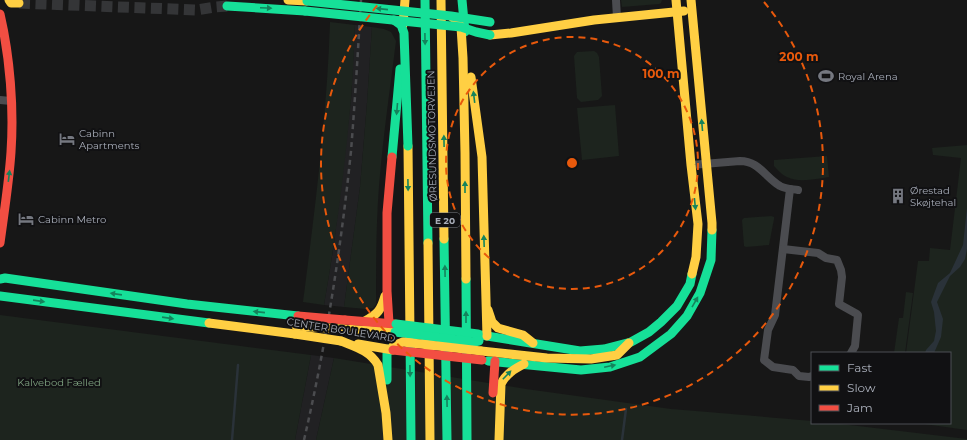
<svg xmlns="http://www.w3.org/2000/svg" width="967" height="440" font-family="Montserrat,sans-serif">
<style>
.built{fill:#212123}
.green{fill:#1d241e}
.water{fill:#2a3239}
.lines{fill:none;stroke-linecap:round;stroke-linejoin:round}
.stream{stroke:#2a3239;stroke-width:2.5}
.secondary-tunnel{stroke:#343537;stroke-width:11;stroke-dasharray:11 5.5;stroke-linecap:butt}
.street{stroke:#4b4c50;stroke-width:8}
.fast{stroke:#16e098;stroke-width:9}
.slow{stroke:#ffcf43;stroke-width:9}
.jam{stroke:#f24e42;stroke-width:9}
.rail{stroke:#4b4c4f;stroke-width:2.5;stroke-dasharray:5 4;stroke-linecap:butt}
.fast-bridge{stroke:#16e098;stroke-width:9}
.slow-bridge{stroke:#ffcf43;stroke-width:9}
.jam-bridge{stroke:#f24e42;stroke-width:9}
.oneway{fill:#14835c}
.ring{fill:none;stroke:#e8590c;stroke-width:2;stroke-dasharray:7 5}
.labels{text-anchor:middle;dominant-baseline:central;stroke-width:4;stroke-linejoin:round;paint-order:stroke}
.shield{fill:#111113;stroke:#7b7e86;stroke-width:1}
.shield-label{font-size:9px;font-weight:bold;fill:#a8adb8}
.poi-label{font-size:10px;fill:#a8adb8;stroke:#111113;text-anchor:start}
.street-label{font-size:10px;fill:#a8adb8;stroke:#111113}
.park-label{font-size:10px;fill:#7fa381;stroke:#111113}
.centre{fill:#e8590c;stroke:#111113;stroke-width:2}
.ring-label{font-size:12px;text-anchor:middle;font-weight:bold;fill:#e8590c;stroke:#111113;stroke-width:4;stroke-linejoin:round;paint-order:stroke}
</style>
<rect width="100%" height="100%" fill="#171717"/>
<g class="built">
<polygon points="355,25 372,27 367,103 360,187 344,307 324,305 334,244 351,99"/>
<polygon points="311,355 334,358 316,440 295,440"/>
</g>
<g class="green">
<polygon points="621,0 662,0 661,3 659,4 622,7"/>
<path d="M 330,22 L 355,25 C 354,50 353,74 351,99 C 345,168 336,236 324,305 L 303,302 C 315,209 327,116 330,22 Z"/>
<path d="M 372,27 L 384,29 L 391,32 L 396,41 C 390,89 383,137 379,186 C 376,225 376,265 376,304 L 373,308 L 366,309 L 344,307 L 360,187 L 367,103 Z"/>
<polygon points="594,51 597,53 599,57 602,96 598,100 581,102 577,98 574,56 577,52"/>
<polygon points="615,105 619,156 582,160 577,108"/>
<polygon points="967,145 967,430 917,423 950,423 950,353 906,353 918,261 929,261 930,248 950,250 961,158 933,155 932,148"/>
<path d="M 827,156 L 829,177 C 816,179 799,183 787,177 C 782,175 778,170 774,166 L 774,160 Z"/>
<polygon points="771,216 774,217 774,219 769,245 746,247 744,246 742,220 744,218"/>
<polygon points="906,292 913,293 905,353 894,353 899,318 903,318"/>
<polygon points="0,315 311,355 295,440 0,440"/>
<polygon points="334,358 526,389 671,409 696,411 812,421 812,423 831,423 858,426 967,439 967,440 316,440"/>
</g>
<polygon class="water" points="967,208 967,249 965,259 960,267 950,276 937,302 943,319 941,337 934,353 925,353 926,350 934,341 936,331 934,312 931,302 938,283 950,273 963,245"/>
<g class="lines">
<g class="stream">
<polyline points="232,440 238,365"/>
<polyline points="622,440 626,409"/>
</g>
<polyline class="secondary-tunnel" points="19,3 197,10 215,7 227,6"/>
<g class="street">
<polyline points="616,0 617,18"/>
<polyline points="0,100 11,101"/>
<path d="M 691,165 L 740,161 C 759,161 765,177 780,186 C 786,189 792,189 798,190"/>
<polyline points="790,189 775,315 768,330 764,360 773,367 793,370 799,376 809,377 812,376"/>
<polyline points="783,249 818,253 826,258 837,260 841,270 842,277 839,304 857,314 858,315 855,346 851,353"/>
</g>
<g class="fast">
<polyline points="425,0 428,243"/>
<polyline points="462,0 465,32"/>
<polyline points="227,6 305,11"/>
<polyline points="392,157 400,69"/>
<polyline points="444,239 447,440"/>
<polyline points="0,279 5,278 187,304 298,316"/>
<polyline points="466,279 467,440"/>
<polyline points="0,296 209,323"/>
<polyline points="481,335 580,351 604,349 631,342 649,332 661,322 677,306 690,284 692,274"/>
<polyline points="410,336 411,440"/>
<polyline points="488,361 581,370 610,367 640,357 671,334 687,316 700,293 711,260 712,230"/>
<polyline points="387,380 387,354 389,349"/>
</g>
<g class="slow">
<polyline points="9,0 11,3 19,3"/>
<polyline points="288,0 307,1"/>
<polyline points="441,0 444,239"/>
<polyline points="676,0 691,165 698,224 696,257 692,274"/>
<polyline points="691,0 712,223 712,230"/>
<polyline points="452,17 457,21 461,27 463,58 465,153 466,279"/>
<polyline points="403,25 405,0"/>
<polyline points="490,35 511,33 594,20 684,11"/>
<polyline points="471,77 482,157 487,336"/>
<polyline points="408,146 410,336"/>
<polyline points="428,243 430,440"/>
<polyline points="488,310 492,322 498,328 523,335 533,343"/>
<path d="M 365,321 C 378,314 381,310 385,296"/>
<polyline points="209,323 295,334"/>
<polyline points="343,329 395,332"/>
<path d="M 341,341 C 356,347 370,351 378,365 L 386,413 L 388,440"/>
<polyline points="358,344 393,350"/>
<polyline points="481,351 547,358 591,359 617,355 629,343"/>
<path d="M 499,440 L 501,384 C 506,374 514,369 524,364"/>
</g>
<g class="jam">
<path d="M 0,14 C 10,57 14,108 11,152 C 9,182 4,213 0,243"/>
<polyline points="345,320 395,324"/>
<polyline points="389,323 387,291 387,213 392,157"/>
<polyline points="493,393 495,361"/>
</g>
<path class="rail" d="M 304,440 C 326,345 341,248 351,151 C 355,101 358,50 361,0"/>
<g class="fast-bridge">
<polyline points="307,1 451,16 490,22"/>
<polyline points="305,11 461,27 476,32 490,35"/>
<polyline points="394,20 401,25 404,33 408,146"/>
<polyline points="396,324 478,334"/>
<polyline points="395,332 474,342 479,341"/>
</g>
<g class="slow-bridge">
<polyline points="296,326 343,329"/>
<polyline points="295,334 341,341"/>
<polyline points="393,346 403,342 481,351"/>
</g>
<g class="jam-bridge">
<polyline points="298,316 345,320"/>
<polyline points="393,350 482,360"/>
</g>
</g>
<defs><path id="oneway-solid" d="M-6-.8H1V-3.2L6.5 0L1 3.2V.8H-6Z"/></defs>
<g class="oneway">
<use href="#oneway-solid" transform="translate(266 8) rotate(3)"/>
<use href="#oneway-solid" transform="translate(382 9) rotate(-174)"/>
<use href="#oneway-solid" transform="translate(425 39) rotate(89)"/>
<use href="#oneway-solid" transform="translate(474 97) rotate(-97)"/>
<use href="#oneway-solid" transform="translate(397 109) rotate(95)"/>
<use href="#oneway-solid" transform="translate(702 125) rotate(-95)"/>
<use href="#oneway-solid" transform="translate(444 141) rotate(-91)"/>
<use href="#oneway-solid" transform="translate(9 176) rotate(-83)"/>
<use href="#oneway-solid" transform="translate(408 185) rotate(89)"/>
<use href="#oneway-solid" transform="translate(465 187) rotate(-90)"/>
<use href="#oneway-solid" transform="translate(695 204) rotate(84)"/>
<use href="#oneway-solid" transform="translate(484 241) rotate(-92)"/>
<use href="#oneway-solid" transform="translate(445 271) rotate(-91)"/>
<use href="#oneway-solid" transform="translate(116 294) rotate(-172)"/>
<use href="#oneway-solid" transform="translate(39 301) rotate(8)"/>
<use href="#oneway-solid" transform="translate(695 302) rotate(-60)"/>
<use href="#oneway-solid" transform="translate(259 312) rotate(-174)"/>
<use href="#oneway-solid" transform="translate(466 317) rotate(-90)"/>
<use href="#oneway-solid" transform="translate(168 318) rotate(8)"/>
<use href="#oneway-solid" transform="translate(610 366) rotate(-12)"/>
<use href="#oneway-solid" transform="translate(410 371) rotate(89)"/>
<use href="#oneway-solid" transform="translate(507 375) rotate(-46)"/>
<use href="#oneway-solid" transform="translate(447 401) rotate(-91)"/>
</g>
<g class="ring">
<circle cx="572" cy="163" r="126"/>
<path d="M764 2A251 251 0 1 1 380 2"/>
</g>
<defs>
<symbol id="stadium-bare" viewBox="-9 -9 18 18"><path d="M0-5a6.5 5 0 1 0 0 10a6.5 5 0 1 0 0-10ZM-3.5-1.8h7v3.6h-7Z" fill="#757880" stroke="#111113" stroke-width="2.5" paint-order="stroke"/></symbol>
<symbol id="hotel-bare" viewBox="-9 -9 18 18"><path d="M-6-4.5h1.5V1H6V5H4.5V3h-9V5H-6ZM-4 0a1.8 1.8 0 1 1 3.6 0ZM.5 0V-2.5h3Q6-2.5 6 0Z" fill="#757880" stroke="#111113" stroke-width="2.5" paint-order="stroke"/></symbol>
<symbol id="building-bare" viewBox="-9 -9 18 18"><path d="M-4-6H4V6H1V3H-1V6H-4ZM-2.5-4.3h1.7v1.8h-1.7ZM.8-4.3h1.7v1.8H.8ZM-2.5-1h1.7V.8h-1.7ZM.8-1h1.7V.8H.8Z" fill="#757880" stroke="#111113" stroke-width="2.5" paint-order="stroke"/></symbol>
</defs>
<g fill-rule="evenodd">
<use href="#stadium-bare" x="815" y="65" width="22" height="22"/>
<use href="#hotel-bare" x="56" y="128" width="22" height="22"/>
<use href="#building-bare" x="887" y="185" width="22" height="22"/>
<use href="#hotel-bare" x="15" y="208" width="22" height="22"/>
</g>
<g class="labels">
<rect class="shield" x="430" y="213" width="30" height="14" rx="3"/>
<g class="shield-label">
<text x="445" y="220">E 20</text>
</g>
<g class="poi-label">
<text x="838" y="76">Royal Arena</text>
<text x="79" y="133">Cabinn<tspan x="79" dy="12">Apartments</tspan></text>
<text x="910" y="190">Ørestad<tspan x="910" dy="12">Skøjtehal</tspan></text>
<text x="38" y="219">Cabinn Metro</text>
</g>
<g class="street-label">
<text transform="translate(432 136) rotate(-91)">ØRESUNDSMOTORVEJEN</text>
<text transform="translate(341 330) rotate(9)">CENTER BOULEVARD</text>
</g>
<g class="park-label">
<text x="59" y="382">Kalvebod Fælled</text>
</g>
</g>
<circle cx="572" cy="163" r="6" class="centre"/>
<g class="ring-label">
<text x="799" y="61">200 m</text>
<text x="661" y="78">100 m</text>
</g>
<rect x="811" y="352" width="140" height="72" fill="#111113" stroke="#4d4f55"/>
<rect x="819" y="365" width="20" height="6" fill="#16e098" stroke="#4d4f55"/>
<text x="847" y="372" font-size="12" fill="#a8adb8">Fast</text>
<rect x="819" y="385" width="20" height="6" fill="#ffcf43" stroke="#4d4f55"/>
<text x="847" y="392" font-size="12" fill="#a8adb8">Slow</text>
<rect x="819" y="405" width="20" height="6" fill="#f24e42" stroke="#4d4f55"/>
<text x="847" y="412" font-size="12" fill="#a8adb8">Jam</text>
</svg>
